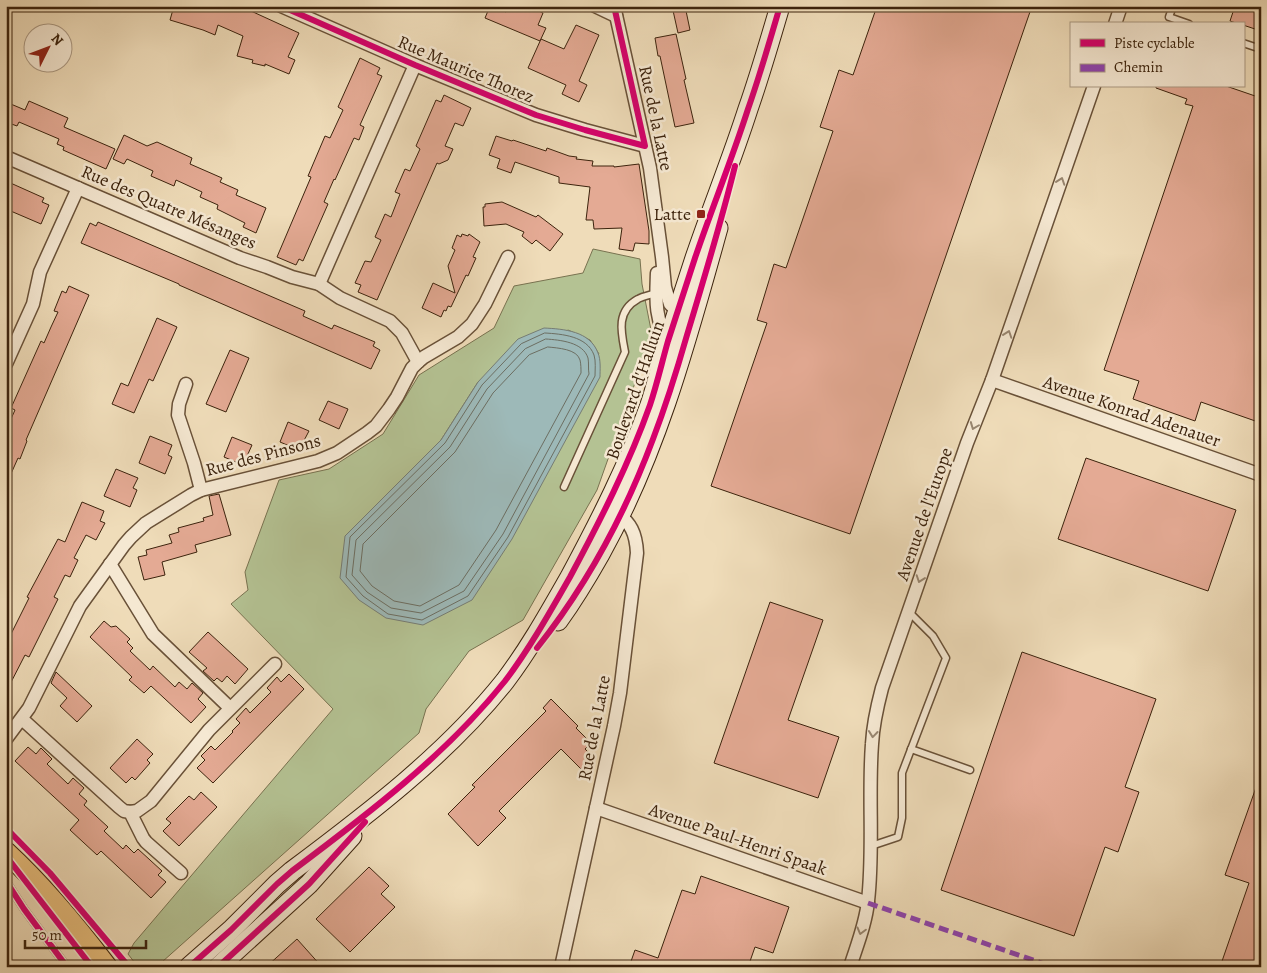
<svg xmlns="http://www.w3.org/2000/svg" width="1267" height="973" font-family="Alegreya,serif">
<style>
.green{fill:#b4c293;stroke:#787250;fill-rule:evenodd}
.water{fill:#9db9b8;stroke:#767d74}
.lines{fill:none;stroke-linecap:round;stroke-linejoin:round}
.shore{stroke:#6c6e62;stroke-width:1}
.building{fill:#e4aa94;stroke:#3c230d}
.lane-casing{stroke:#695138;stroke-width:9}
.street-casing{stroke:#695138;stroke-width:15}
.secondary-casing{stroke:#3c230d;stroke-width:21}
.primary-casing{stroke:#3c230d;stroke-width:22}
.lane{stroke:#f5e8d2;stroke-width:6}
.street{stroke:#f5e8d2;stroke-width:12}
.secondary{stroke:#f5e8d2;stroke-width:19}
.primary{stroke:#e8be7c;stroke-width:20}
.quiet{stroke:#8e44ad;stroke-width:5;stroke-dasharray:10 5;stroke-linecap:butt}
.cycleway-casing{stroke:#f5e8d2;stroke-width:9}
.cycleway{stroke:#d6006c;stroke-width:6}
.oneway{stroke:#988670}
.poi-dot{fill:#8f2418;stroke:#f5e8d2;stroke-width:2}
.labels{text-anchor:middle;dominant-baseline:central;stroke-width:5;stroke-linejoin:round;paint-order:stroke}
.street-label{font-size:18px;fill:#3c230d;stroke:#f5e8d2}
.poi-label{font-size:18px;fill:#3c230d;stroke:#f5e8d2;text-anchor:end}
</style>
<rect width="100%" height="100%" fill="#efdcb9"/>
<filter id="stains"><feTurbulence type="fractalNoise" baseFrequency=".004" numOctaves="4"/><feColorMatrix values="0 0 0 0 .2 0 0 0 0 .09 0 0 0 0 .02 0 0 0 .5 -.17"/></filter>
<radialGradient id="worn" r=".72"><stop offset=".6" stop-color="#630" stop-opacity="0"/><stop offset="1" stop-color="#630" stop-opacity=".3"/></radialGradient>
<path class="green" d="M 593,249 L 640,259 L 642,284 L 652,335 L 597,490 L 523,620 L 469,651 L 426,709 L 419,733 L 162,962 L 153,967 L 138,967 L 128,954 L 134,943 L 333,709 L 231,604 L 248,590 L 245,572 L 279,480 L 329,469 L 383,434 L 419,375 L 494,328 L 514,286 L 583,273 ZM 568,330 L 590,340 L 599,354 L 345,536 L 441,440 L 478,382 Z"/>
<path class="water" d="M 544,328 C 564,329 590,331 598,353 C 601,360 600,370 600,377 L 512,539 L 472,600 L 423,625 L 386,618 L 359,600 L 340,578 L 345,536 L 441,440 L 478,382 L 518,339 Z"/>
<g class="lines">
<g class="shore">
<path d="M 545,333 C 562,334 587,336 594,355 C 596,361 595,370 595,376 L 508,537 L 468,596 L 422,620 L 388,614 L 363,596 L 346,577 L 350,537 L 445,443 L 482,385 L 521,344 Z"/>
<path d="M 546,339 C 560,340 583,342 588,358 C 589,363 588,369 589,374 L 503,534 L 464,591 L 421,613 L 391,608 L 367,592 L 352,575 L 356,540 L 450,447 L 487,389 L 525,349 Z"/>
<path d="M 548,347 C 558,348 577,349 580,360 C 581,364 581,369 581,373 L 496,530 L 459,585 L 420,606 L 394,601 L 372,586 L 360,571 L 363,544 L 455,452 L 493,393 L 529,355 Z"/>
</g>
</g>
<g class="building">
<polygon points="174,6 240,6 299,33 288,57 295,60 289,74 265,64 265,66 252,63 253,60 237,56 243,36 218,25 215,35 203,30 170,20"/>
<polygon points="490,6 494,6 506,12 508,6 528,6 543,13 538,25 546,28 540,41 485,18"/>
<polygon points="672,6 685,6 690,30 678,33"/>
<polygon points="877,6 1032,6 850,534 711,486 767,323 757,320 774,264 786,268 833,131 820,127 839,70 853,75"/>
<polygon points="1235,6 1261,6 1261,31 1243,25 1243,24 1239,24 1230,21"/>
<polygon points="576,25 599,35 579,81 587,85 579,102 562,94 566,85 528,68 541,39 564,49"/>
<polygon points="676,34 686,79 684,80 694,123 675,127 660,56 658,56 655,38"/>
<polygon points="360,58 380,68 377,74 382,76 360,125 364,127 359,140 354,138 335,180 334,179 324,202 328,204 303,261 299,259 296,265 277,257 311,177 308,176 325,136 330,138 343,110 338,107"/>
<polygon points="1156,86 1226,86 1261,98 1261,423 1201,402 1195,421 1133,399 1139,381 1104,370 1193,106 1185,104 1187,99 1156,88"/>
<polygon points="444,95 471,108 463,126 455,123 445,146 453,149 448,160 439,164 437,163 377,300 358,292 361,285 355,283 365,261 371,262 381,240 375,237 385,214 391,217 400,194 395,192 405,169 410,171 420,149 416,146 436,100 441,102"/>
<polygon points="29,101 68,118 64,127 115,149 106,169 63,150 64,147 57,144 59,139 19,122 17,126 6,122 6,102 25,110"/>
<polygon points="124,135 147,146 157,142 192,158 190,164 222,178 220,182 238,190 236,195 266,208 256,233 243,227 245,223 217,209 218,205 200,197 202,192 176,180 174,186 151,176 153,171 127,159 124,164 113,159"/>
<polygon points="496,136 512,141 513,140 546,151 547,148 569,156 577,157 576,159 593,161 592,166 614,166 614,167 639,164 649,231 649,244 635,243 633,251 619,249 622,228 594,229 593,220 586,220 590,187 559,183 559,177 515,162 511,173 497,168 500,159 489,155"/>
<polygon points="6,181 44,198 42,202 49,205 41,224 6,209"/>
<polygon points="502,202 536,217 538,215 563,234 550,251 536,240 532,244 522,236 524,232 506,224 484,226 483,207 485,207 485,204"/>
<polygon points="98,222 305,311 303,316 321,324 332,329 334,325 375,342 373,346 380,350 371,369 179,285 179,284 81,243 90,223 96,226"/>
<polygon points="462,234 468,236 469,234 480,242 473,257 476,258 468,276 466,275 451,307 448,306 446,311 444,310 441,317 422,308 433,283 455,293 448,266 455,250 452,248 457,235 461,237"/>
<polygon points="69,286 89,295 26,440 27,441 20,459 18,458 6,485 6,430 15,410 11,408 41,341 44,343 51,327 58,312 54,311 62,291 66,293"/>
<polygon points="157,318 177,327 153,381 149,379 134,413 112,404 121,383 128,386"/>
<polygon points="230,350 249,358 226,412 206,404"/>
<polygon points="328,401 348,409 339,429 319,420"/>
<polygon points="288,422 309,431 299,450 280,442"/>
<polygon points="150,436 172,445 168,455 172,457 165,474 139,463"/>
<polygon points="232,437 252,445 243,465 224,457"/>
<polygon points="1086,458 1236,510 1208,591 1058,539"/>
<polygon points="116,469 138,478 133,488 137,490 130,507 104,496"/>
<polygon points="219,494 231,535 195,545 197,552 162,562 165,575 144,580 138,557 147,555 146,550 172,543 169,535 179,532 178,528 204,521 203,518 213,515 209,496"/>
<polygon points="82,502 104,511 100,521 105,523 96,540 86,535 74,558 78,560 70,577 65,575 54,597 58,599 29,657 25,655 6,692 6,644 29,598 27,597 58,539 65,542"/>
<polygon points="770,602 823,620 788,720 839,737 818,798 714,763"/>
<polygon points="104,621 111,627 116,626 130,639 127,642 133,648 130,651 150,670 153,666 175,687 179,682 187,689 192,683 203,693 198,699 206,707 191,723 151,686 144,693 129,680 132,677 90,637"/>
<polygon points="208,632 248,669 235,684 227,676 222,682 217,678 214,681 203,671 207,668 189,652"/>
<polygon points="1022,652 1156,699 1125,787 1139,792 1118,852 1105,847 1074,936 941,890"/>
<polygon points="56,672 92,706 77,722 60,706 67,698 51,683"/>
<polygon points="289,674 304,689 213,783 197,768 205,760 201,756 211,746 215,750 233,732 232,731 240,723 236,719 246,708 250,713 271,692 267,688 277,677 281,682"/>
<polygon points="551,699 578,726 576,728 591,743 585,749 590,754 585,773 561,749 499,811 506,818 478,846 448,814 475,787 472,785 546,711 543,708"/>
<polygon points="137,739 153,754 147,760 150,763 143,771 135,780 132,777 126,783 110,768"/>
<polygon points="28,747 36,754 41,748 52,759 47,764 68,784 73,778 84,788 79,794 87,801 84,805 108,827 104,831 123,849 126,845 134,853 138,849 162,871 158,875 166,882 151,898 101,851 97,855 70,830 79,820 15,761"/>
<polygon points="1259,779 1261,779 1261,967 1220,967 1249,883 1225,875"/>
<polygon points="201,792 217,807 179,846 163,831 171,823 166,819 189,796 194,800"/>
<polygon points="369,867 389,886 381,894 395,907 350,952 316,919"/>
<polygon points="701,876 789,907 773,953 755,947 748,967 629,967 635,950 658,958 682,890 695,894"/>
<polygon points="297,939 322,967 266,967"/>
</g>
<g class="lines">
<defs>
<g id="lane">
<polyline points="1173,6 1169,17 1189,24"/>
<polyline points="1243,43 1261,49"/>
<path d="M 564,487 L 625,352 C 621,332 616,311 638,299 C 643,296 650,295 656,293"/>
<polyline points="911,749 970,770"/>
<polyline points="871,846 898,837 902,818 902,773 946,658 933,636 908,611"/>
<polyline points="6,881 24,909 67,967"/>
</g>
<g id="street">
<polyline points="281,6 415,65 536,115 585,130 645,146"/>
<polyline points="595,6 616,16"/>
<polyline points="614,6 650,168 662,257 665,287 670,304 681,316"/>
<polyline points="1115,24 1121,6"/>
<polyline points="6,157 240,258 267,267 292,277 319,284 340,298 390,321 402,333 418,362"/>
<path d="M 657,273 C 656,297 654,322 670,342"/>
<polyline points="319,284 415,65"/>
<polyline points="6,364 33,304 40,272 78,188"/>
<polyline points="992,380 1261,475"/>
<polyline points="186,384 179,404 178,415 194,463 201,490"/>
<polyline points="110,564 153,634 230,708"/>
<polyline points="22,719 119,807 124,811 130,812 143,838 146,842 181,873"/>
<polyline points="6,739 29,708 80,606 124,545 131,537 146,523 191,495 201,490 318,461 337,453 367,433 376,426 389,409 397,397 412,368 418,362 424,357 458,337 472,324 485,304 508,257"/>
<polyline points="596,808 868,903"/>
<polyline points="130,812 137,811 151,801 209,730 275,664"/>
<path d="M 561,967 L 614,726 L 620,693 L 637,553 C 636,533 631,523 615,511"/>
<path d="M 850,967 C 857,945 866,923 868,901 C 874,849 868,796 872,744 C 873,725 877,707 882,688 L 967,443 L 992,380 L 1094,86"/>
</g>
<g id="secondary">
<path d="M 558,621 C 573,600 587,577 600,554 C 657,452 687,339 718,228"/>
<path d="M 189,967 L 231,930 L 277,884 L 292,871 C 368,814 446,755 505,681 C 530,648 550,612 570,577 C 600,521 629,464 650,405 C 657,384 662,362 668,341 C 677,313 686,286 695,258 C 712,208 732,159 748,109 C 760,75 770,40 780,6"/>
<polyline points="218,967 309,884 352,836"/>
</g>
<path id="primary" d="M 6,852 C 44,887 76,926 107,967"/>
</defs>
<use href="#lane" class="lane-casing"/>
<use href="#street" class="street-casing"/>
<use href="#secondary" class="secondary-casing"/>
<use href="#primary" class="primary-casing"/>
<use href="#lane" class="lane"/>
<use href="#street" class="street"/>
<use href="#secondary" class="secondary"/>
<use href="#primary" class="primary"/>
<polyline class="quiet" points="868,903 1053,967"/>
<defs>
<g id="cycleway">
<polyline points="281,6 415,65 536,115 585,130 645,146 614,6"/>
<path d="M 537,648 C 587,585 625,514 653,439 C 666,405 677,370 687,335 C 704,279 721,223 735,166"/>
<polyline points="6,828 50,873 129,967"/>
<polyline points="6,856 92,967"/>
<polyline points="6,881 24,909 67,967"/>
<path d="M 189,967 L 231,930 L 277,884 L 292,871 C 368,814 446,755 505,681 C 530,648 550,612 570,577 C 600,521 629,464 650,405 C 657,384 662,362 668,341 C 677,313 686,286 695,258 C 712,208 732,159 748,109 C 760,75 770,40 780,6"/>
<polyline points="218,967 309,884 365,822"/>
</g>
</defs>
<use href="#cycleway" class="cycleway-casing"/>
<use href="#cycleway" class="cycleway"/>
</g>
<defs><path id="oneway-chevron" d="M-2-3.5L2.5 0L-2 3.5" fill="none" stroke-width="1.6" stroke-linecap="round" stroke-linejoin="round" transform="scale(1.25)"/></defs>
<g class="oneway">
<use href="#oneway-chevron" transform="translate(1061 181) rotate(-71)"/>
<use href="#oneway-chevron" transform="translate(1008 334) rotate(-71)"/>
<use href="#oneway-chevron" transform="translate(974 426) rotate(111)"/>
<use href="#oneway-chevron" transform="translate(920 579) rotate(109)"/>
<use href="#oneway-chevron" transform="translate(873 734) rotate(96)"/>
<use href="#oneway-chevron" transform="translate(861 931) rotate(105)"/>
</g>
<rect class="poi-dot" x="696" y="209" width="10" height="10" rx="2.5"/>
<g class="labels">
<g class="street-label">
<text transform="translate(466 69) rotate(23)">Rue Maurice Thorez</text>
<text transform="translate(656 118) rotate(78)">Rue de la Latte</text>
<text transform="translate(169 207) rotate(23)">Rue des Quatre Mésanges</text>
<text transform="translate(635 390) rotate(-71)">Boulevard d'Halluin</text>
<text transform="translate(1132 411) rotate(19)">Avenue Konrad Adenauer</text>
<text transform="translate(263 455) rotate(-15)">Rue des Pinsons</text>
<text transform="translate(924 514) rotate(-71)">Avenue de l'Europe</text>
<text transform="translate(594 728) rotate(-79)">Rue de la Latte</text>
<text transform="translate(738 839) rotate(19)">Avenue Paul-Henri Spaak</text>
</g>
<g class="poi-label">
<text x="691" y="214">Latte</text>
</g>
</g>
<rect width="1267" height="973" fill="none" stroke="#efdcb9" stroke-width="25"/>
<rect x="8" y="8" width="1252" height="958" fill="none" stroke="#3c230d" stroke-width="2.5"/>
<rect x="12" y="12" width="1242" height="948" fill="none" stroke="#3c230d"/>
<rect x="1070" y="22" width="175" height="65" fill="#f5e8d2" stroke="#ab9983"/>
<rect x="1080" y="39" width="25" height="8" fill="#d6006c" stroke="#ab9983"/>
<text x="1114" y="48" font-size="15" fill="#3c230d">Piste cyclable</text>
<rect x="1080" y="64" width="25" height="8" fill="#8e44ad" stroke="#ab9983"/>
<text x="1114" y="72" font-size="15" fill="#3c230d">Chemin</text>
<g transform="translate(48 48) rotate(48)"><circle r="24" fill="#f5e8d2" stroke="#ab9983"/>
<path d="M0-4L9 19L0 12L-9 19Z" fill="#8f2418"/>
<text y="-8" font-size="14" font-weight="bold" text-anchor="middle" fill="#3c230d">N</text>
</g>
<path d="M25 940v8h121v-8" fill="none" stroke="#3c230d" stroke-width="2.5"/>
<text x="32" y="940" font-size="15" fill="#3c230d" stroke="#f5e8d2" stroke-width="4" paint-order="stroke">50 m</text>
<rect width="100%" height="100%" filter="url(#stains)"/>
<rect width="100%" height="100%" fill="url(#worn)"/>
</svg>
